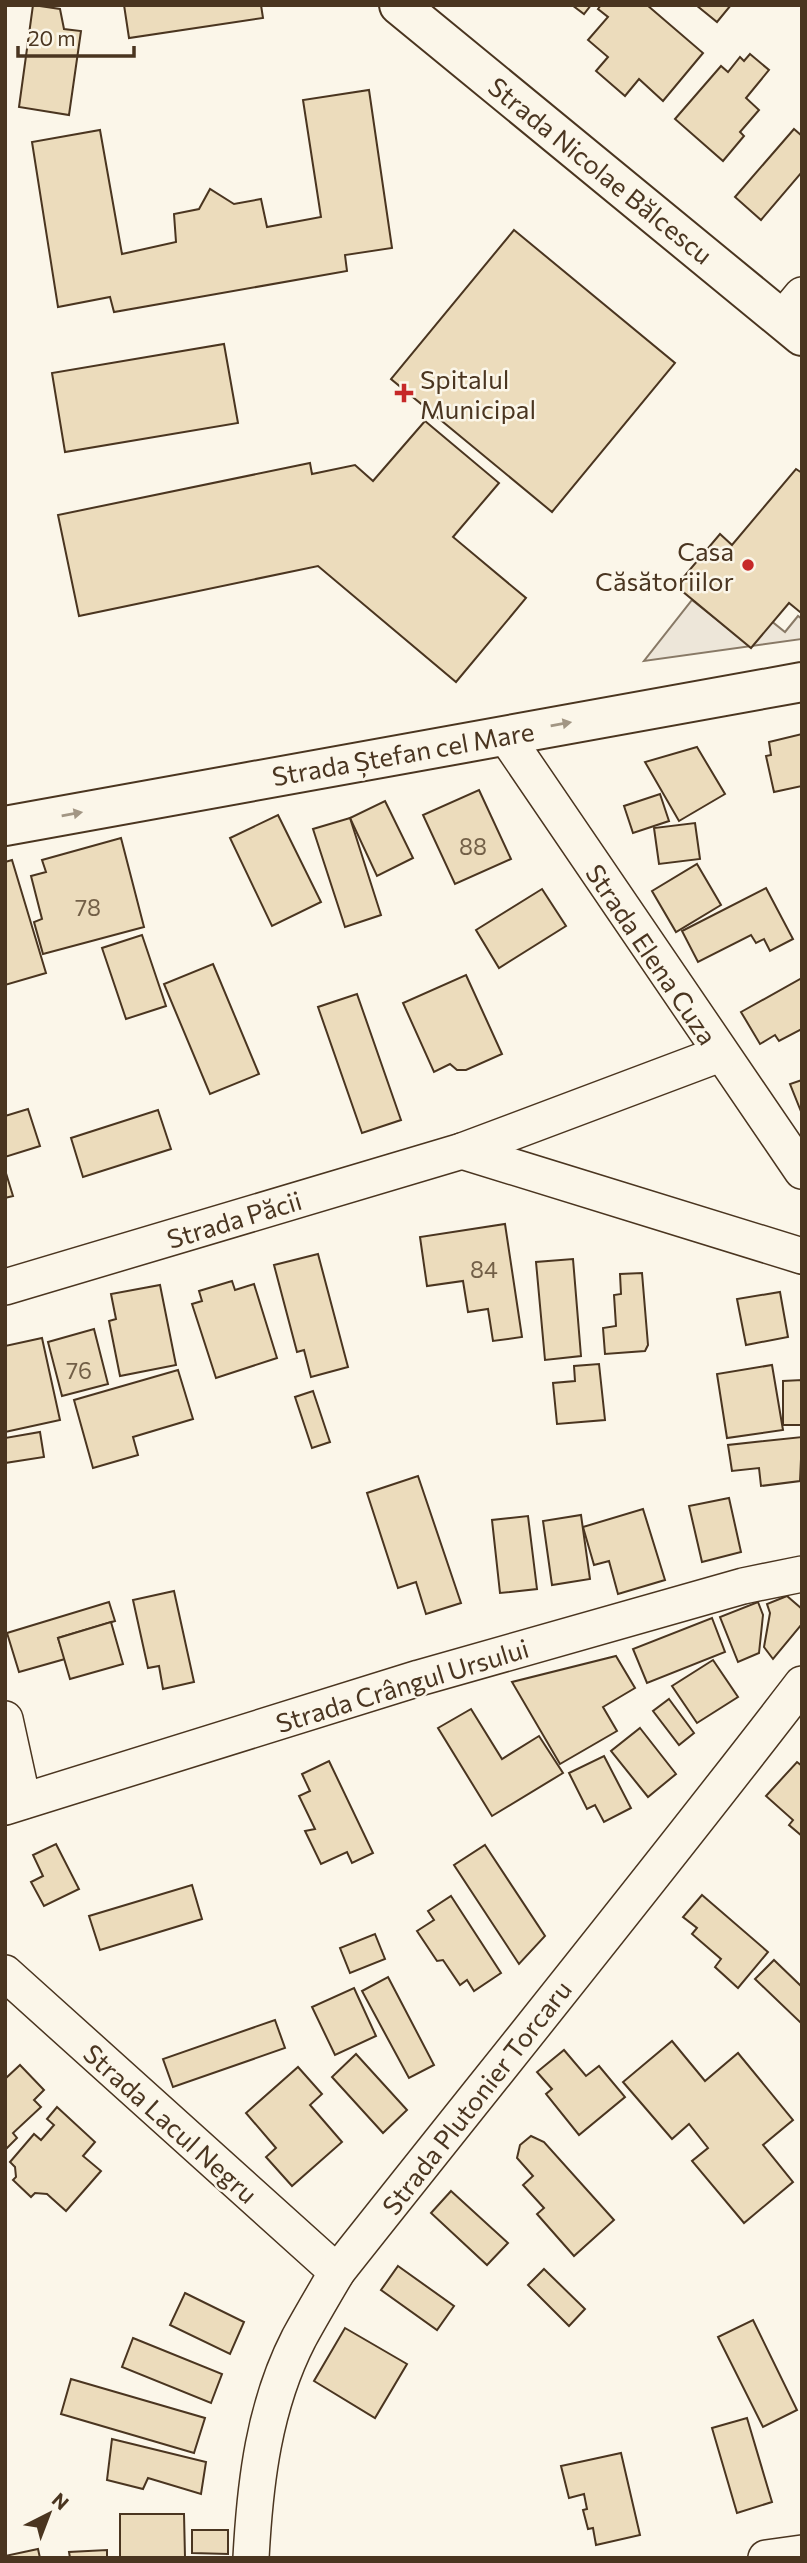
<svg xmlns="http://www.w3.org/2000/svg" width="807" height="2563" font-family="Commissioner,sans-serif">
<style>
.green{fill:#ede6d9;stroke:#887966;stroke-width:2}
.building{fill:#ecdcbc;stroke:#4a3520;stroke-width:2}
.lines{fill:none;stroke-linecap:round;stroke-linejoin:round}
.minor-casing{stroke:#4a3520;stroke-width:38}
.tertiary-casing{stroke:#4a3520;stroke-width:42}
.minor{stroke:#fbf6e9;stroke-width:35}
.tertiary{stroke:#fbf6e9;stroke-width:38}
.oneway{fill:#a29684}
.poi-dot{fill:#c62828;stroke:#fbf6e9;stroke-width:2.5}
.labels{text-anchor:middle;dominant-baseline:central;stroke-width:5;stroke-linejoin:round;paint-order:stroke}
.number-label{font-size:23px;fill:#725f47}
.street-label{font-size:26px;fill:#4a3520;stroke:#fbf6e9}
.poi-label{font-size:26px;fill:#4a3520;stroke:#fbf6e9;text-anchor:start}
</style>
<rect width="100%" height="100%" fill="#fbf6e9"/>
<polygon class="green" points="692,600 744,641 765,616 785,632 798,616 802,619 802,639 644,661"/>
<g class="building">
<polygon points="33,5 60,9 64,29 81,31 69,115 19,107"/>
<polygon points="124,5 261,5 263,18 129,38"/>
<polygon points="572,5 591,5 584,14"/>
<polygon points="601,5 647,5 703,53 663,101 639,79 625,96 596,71 608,57 588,40 608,17 598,9"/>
<polygon points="696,5 731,5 717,22"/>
<polygon points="750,54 769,70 746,98 759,110 740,132 744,136 723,161 675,119 721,66 728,72 740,57 744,61"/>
<polygon points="369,90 392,248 345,255 347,271 114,312 110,297 58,307 32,142 100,130 122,254 176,242 174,214 199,209 210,189 234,204 261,199 267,227 321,217 303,100"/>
<polygon points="794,129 802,136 802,172 761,220 735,197"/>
<polygon points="514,230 675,363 552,512 391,379"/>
<polygon points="224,344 238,423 65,452 52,373"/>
<polygon points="425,421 499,483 453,537 526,598 456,682 318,566 79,616 58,515 310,463 312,474 355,465 373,481"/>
<polygon points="796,469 802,473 802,610 800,612 789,603 751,648 676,586 720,534 732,545"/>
<polygon points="802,734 802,786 774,792 766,756 771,755 769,742"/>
<polygon points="697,747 725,794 679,821 645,762"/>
<polygon points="479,790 511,859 455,884 423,815"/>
<polygon points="660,794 669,821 633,833 624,806"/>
<polygon points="385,801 413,858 377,876 350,818"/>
<polygon points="278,815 321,902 272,926 230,838"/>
<polygon points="350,818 381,915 345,927 313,829"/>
<polygon points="695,823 700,859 659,864 654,828"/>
<polygon points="121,838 144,927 43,954 34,922 42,919 31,876 46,872 42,860"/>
<polygon points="12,860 46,973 5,985 5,862"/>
<polygon points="697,864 721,905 676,932 652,891"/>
<polygon points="766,888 793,939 770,951 764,939 756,943 751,935 698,962 682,931"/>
<polygon points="542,889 566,926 499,968 476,930"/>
<polygon points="142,935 166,1006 126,1019 102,948"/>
<polygon points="213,964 259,1074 210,1094 164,984"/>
<polygon points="466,975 502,1054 466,1070 457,1070 450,1064 434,1072 403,1003"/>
<polygon points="802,978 802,1029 779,1041 775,1035 760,1044 741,1012"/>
<polygon points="357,994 401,1120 362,1133 318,1007"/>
<polygon points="802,1080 802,1114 790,1084"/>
<polygon points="28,1109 40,1146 5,1157 5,1116"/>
<polygon points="158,1110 171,1149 83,1177 71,1138"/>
<polygon points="5,1170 13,1196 5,1198"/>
<polygon points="505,1224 522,1337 493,1341 488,1309 468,1312 463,1281 427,1286 420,1237"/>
<polygon points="318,1254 348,1367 311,1377 304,1350 297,1352 274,1265"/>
<polygon points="573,1259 581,1356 545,1360 536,1262"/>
<polygon points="642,1273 648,1345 645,1351 605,1354 603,1328 616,1326 614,1295 621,1294 620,1274"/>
<polygon points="232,1281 235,1290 254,1284 277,1358 216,1378 192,1304 202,1301 199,1291"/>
<polygon points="160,1285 176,1365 120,1376 109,1321 116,1319 111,1294"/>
<polygon points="780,1292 788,1337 746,1345 737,1299"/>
<polygon points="94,1329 108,1384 62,1396 48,1342"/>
<polygon points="42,1338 60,1420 5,1432 5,1346"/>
<polygon points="599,1364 605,1420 557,1424 553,1383 575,1381 574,1366"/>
<polygon points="772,1365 783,1430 727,1438 717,1374"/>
<polygon points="178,1370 193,1419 133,1437 138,1455 93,1468 74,1400"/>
<polygon points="802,1380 802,1425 783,1425 783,1381"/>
<polygon points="313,1391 330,1442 312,1448 295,1397"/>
<polygon points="40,1432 44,1457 5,1463 5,1438"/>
<polygon points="802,1437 800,1481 761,1486 759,1468 732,1471 728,1445"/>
<polygon points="418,1476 461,1603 426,1614 416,1582 398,1588 367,1493"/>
<polygon points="729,1498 741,1552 702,1562 689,1506"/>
<polygon points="643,1509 665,1580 618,1594 609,1561 594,1565 583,1527"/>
<polygon points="581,1515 590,1579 552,1585 543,1521"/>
<polygon points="528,1516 537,1589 500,1593 492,1520"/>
<polygon points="174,1591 194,1682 163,1689 159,1666 148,1668 133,1600"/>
<polygon points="787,1596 802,1609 802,1624 773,1659 764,1647 770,1613 767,1604"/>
<polygon points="109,1602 115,1621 58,1638 65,1659 19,1672 7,1633"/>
<polygon points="758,1602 763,1615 759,1653 738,1662 720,1617"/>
<polygon points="712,1618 725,1652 647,1683 633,1649"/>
<polygon points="111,1622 123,1664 70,1679 58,1638"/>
<polygon points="616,1656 635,1688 603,1707 617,1731 560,1764 512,1682"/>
<polygon points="713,1660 738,1697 697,1723 672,1686"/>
<polygon points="669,1699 694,1733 679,1745 653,1711"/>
<polygon points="471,1709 502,1759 539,1736 563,1773 492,1816 438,1728"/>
<polygon points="640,1728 676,1774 648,1797 611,1751"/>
<polygon points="604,1756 631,1808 604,1822 595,1805 587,1809 569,1773"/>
<polygon points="329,1761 373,1853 352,1863 347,1852 321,1864 305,1831 315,1829 299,1796 310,1791 302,1774"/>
<polygon points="797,1762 802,1766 802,1836 789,1825 793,1820 766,1796"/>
<polygon points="56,1844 79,1889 44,1906 31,1882 43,1876 33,1855"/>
<polygon points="485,1845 545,1936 519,1964 454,1865"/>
<polygon points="192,1885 202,1919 100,1950 89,1916"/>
<polygon points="702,1895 768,1952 738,1988 715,1967 721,1959 692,1934 697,1928 683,1917"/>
<polygon points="451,1896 501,1973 474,1991 467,1980 460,1985 443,1960 437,1961 417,1931 434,1920 428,1911"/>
<polygon points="375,1934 385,1959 350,1973 340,1948"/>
<polygon points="774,1960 802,1987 802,2024 755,1979"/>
<polygon points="388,1977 434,2065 409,2078 362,1991"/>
<polygon points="354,1988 376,2036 335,2055 312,2007"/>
<polygon points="275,2020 285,2048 173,2087 163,2059"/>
<polygon points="672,2041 705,2081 738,2053 793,2120 763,2145 793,2182 744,2223 692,2161 708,2148 689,2124 672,2139 623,2082"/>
<polygon points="564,2050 586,2076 599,2066 625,2097 579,2135 546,2094 552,2089 537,2072"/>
<polygon points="356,2054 407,2110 383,2133 332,2077"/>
<polygon points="20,2065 44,2090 34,2100 41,2107 13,2133 17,2138 5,2150 5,2079"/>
<polygon points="298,2067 322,2094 310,2105 342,2142 292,2186 266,2157 276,2148 246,2113"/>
<polygon points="57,2107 95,2142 83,2156 101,2171 66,2211 47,2194 35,2193 31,2197 13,2180 16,2177 15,2167 10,2162 34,2134 41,2140 54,2125 47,2119"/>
<polygon points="531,2136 544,2142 614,2220 574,2256 537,2214 544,2208 523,2185 533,2176 517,2158 520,2145"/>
<polygon points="451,2191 508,2243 487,2265 431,2213"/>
<polygon points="398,2266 454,2306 437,2330 381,2290"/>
<polygon points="544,2269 585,2309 569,2326 528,2285"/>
<polygon points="185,2293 244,2322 230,2354 170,2325"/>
<polygon points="753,2320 797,2410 763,2427 718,2337"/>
<polygon points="345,2328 407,2364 375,2418 314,2381"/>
<polygon points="133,2338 222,2374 211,2403 122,2367"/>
<polygon points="71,2379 205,2418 194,2453 61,2414"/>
<polygon points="747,2418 772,2502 737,2513 712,2428"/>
<polygon points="112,2439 206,2462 201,2494 148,2478 143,2489 107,2480"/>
<polygon points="621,2453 640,2535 596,2545 593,2528 588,2529 583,2510 587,2509 584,2494 569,2498 561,2466"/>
<polygon points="120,2514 184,2514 185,2557 120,2558"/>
<polygon points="192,2530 228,2530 228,2554 192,2553"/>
<polygon points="38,2549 40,2558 5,2558 5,2556"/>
<polygon points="107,2550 107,2558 70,2558 69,2552"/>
</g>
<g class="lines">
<defs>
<g id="minor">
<polyline points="782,319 802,295"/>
<polyline points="505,735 802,1171"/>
<polyline points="462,1151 802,1256"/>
<polyline points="5,1287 462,1151 720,1054"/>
<polyline points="5,1719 23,1801"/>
<polyline points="5,1807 419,1678 743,1586 802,1574"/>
<polyline points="5,1973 337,2272"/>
<path d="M 251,2558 C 255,2482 264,2406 299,2338 C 311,2316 324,2294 337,2272 C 492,2076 650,1882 802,1684"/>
<polyline points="766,2558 802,2553"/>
</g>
<g id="tertiary">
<polyline points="399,5 802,336"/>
<polyline points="5,826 802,682"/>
</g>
</defs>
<use href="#minor" class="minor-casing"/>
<use href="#tertiary" class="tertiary-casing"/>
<use href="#minor" class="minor"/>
<use href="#tertiary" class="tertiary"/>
</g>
<defs><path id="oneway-solid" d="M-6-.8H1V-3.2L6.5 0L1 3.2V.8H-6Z" transform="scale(1.75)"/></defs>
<g class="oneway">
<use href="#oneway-solid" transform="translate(561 724) rotate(-10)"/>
<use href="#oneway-solid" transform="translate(72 814) rotate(-10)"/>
</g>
<g class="poi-dot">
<path d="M400.5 382.5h7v7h7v7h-7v7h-7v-7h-7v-7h7z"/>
<circle cx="748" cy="565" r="7"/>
</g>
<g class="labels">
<g class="number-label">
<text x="473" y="846">88</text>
<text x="88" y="907">78</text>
<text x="484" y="1269">84</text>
<text x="79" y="1370">76</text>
</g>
<g class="street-label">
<text transform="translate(601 170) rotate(39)">Strada Nicolae Bălcescu</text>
<text transform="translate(403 753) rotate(-10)">Strada Ștefan cel Mare</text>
<text transform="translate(652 954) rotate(56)">Strada Elena Cuza</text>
<text transform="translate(234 1219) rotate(-17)">Strada Păcii</text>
<text transform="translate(402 1685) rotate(-17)">Strada Crângul Ursului</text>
<text transform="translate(476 2097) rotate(-52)">Strada Plutonier Torcaru</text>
<text transform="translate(171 2123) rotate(42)">Strada Lacul Negru</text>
</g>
<g class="poi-label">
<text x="420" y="378">Spitalul<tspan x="420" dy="30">Municipal</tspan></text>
<text x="734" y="550" text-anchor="end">Casa<tspan x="734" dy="30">Căsătoriilor</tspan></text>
</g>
</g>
<rect width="807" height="2563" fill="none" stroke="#4a3520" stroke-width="14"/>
<g transform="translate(49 2514) rotate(42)" stroke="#fbf6e9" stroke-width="5" paint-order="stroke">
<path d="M0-5L12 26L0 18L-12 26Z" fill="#4a3520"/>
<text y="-10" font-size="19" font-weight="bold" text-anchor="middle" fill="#4a3520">N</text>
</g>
<path d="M18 46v10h116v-10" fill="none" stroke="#4a3520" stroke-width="3.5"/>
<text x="28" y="46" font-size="21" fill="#4a3520" stroke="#fbf6e9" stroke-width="5" paint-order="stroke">20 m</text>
</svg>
